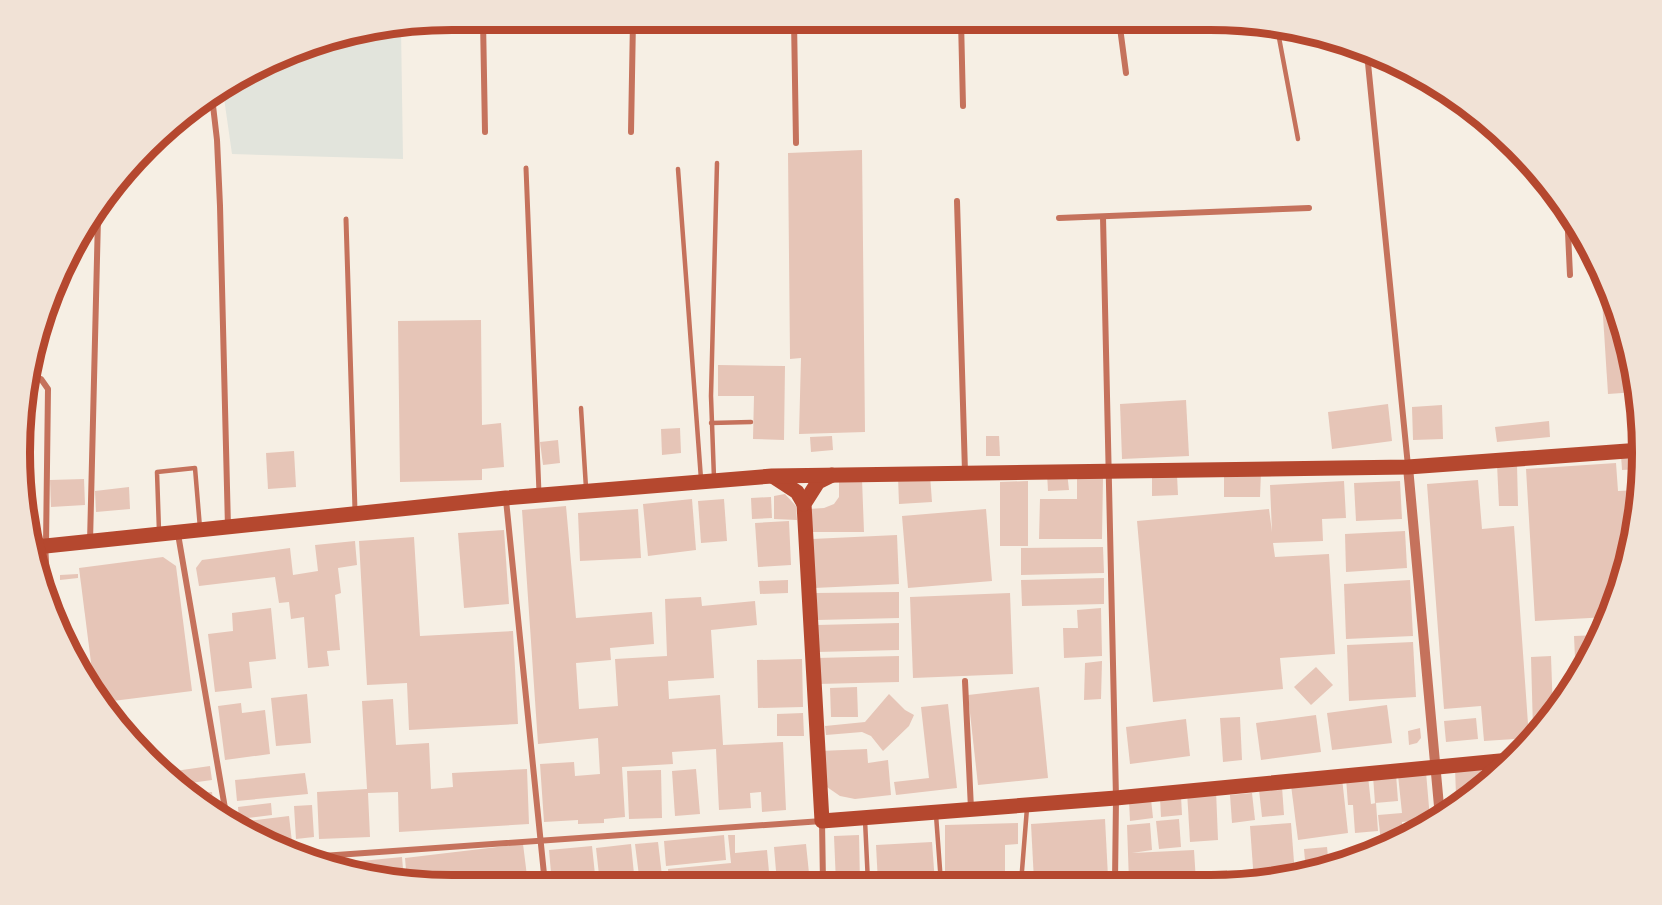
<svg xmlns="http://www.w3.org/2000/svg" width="1662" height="905" font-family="Montserrat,sans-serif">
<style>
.green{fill:#e2e4dc}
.building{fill:#e6c5b7}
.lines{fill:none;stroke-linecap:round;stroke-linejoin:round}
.service{stroke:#c5725c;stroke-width:4.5}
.pedestrian{stroke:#c5725c;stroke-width:5}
.minor{stroke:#c5725c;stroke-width:6}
.tertiary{stroke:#c5725c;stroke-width:10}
.primary{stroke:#b5482f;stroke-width:15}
.rim{fill:none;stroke:#b5482f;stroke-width:8}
</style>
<rect width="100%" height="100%" fill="#f6efe4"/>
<polygon class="green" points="401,28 403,159 232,154 223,91 313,43"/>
<g class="building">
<polygon points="862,150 865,432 799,434 801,358 790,359 788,153"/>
<polygon points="1600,269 1628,340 1636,392 1608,394"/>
<polygon points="481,320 482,425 501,423 504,467 482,469 482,480 400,482 398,321"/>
<polygon points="718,365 785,366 784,440 753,439 754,396 718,396"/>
<polygon points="1186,400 1189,456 1122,459 1120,404"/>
<polygon points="1388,404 1392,441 1332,449 1328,412"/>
<polygon points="1442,405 1443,439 1413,440 1412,407"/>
<polygon points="1549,421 1550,437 1497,442 1495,427"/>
<polygon points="680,428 681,453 662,455 661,429"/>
<polygon points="832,436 833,450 811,452 810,437"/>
<polygon points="986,436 999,436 1000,456 986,456"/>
<polygon points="558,440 560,463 543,465 540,442"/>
<polygon points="294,451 296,487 268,489 266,453"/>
<polygon points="1641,453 1640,469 1622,470 1621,455"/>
<polygon points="1616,463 1618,491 1638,490 1639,510 1620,591 1608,617 1535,621 1526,469"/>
<polygon points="1497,464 1517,464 1518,506 1499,506"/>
<polygon points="1067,472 1069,490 1048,491 1047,473"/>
<polygon points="1224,472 1261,472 1260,497 1224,497"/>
<polygon points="930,475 932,502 899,504 898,477"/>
<polygon points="1177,475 1178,495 1152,496 1152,476"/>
<polygon points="1077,478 1103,478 1102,539 1039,539 1040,499 1077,499"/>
<polygon points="84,479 85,505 51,507 50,480"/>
<polygon points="839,479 862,479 864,532 809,532 808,509 824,508 834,504 839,497"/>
<polygon points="1478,480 1482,529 1514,526 1529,738 1484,741 1481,706 1444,709 1427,484"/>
<polygon points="1028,481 1028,546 1000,546 1000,482"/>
<polygon points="1344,481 1346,518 1322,519 1323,541 1273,543 1275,557 1329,554 1335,654 1280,658 1283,689 1153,702 1137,521 1269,509 1272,532 1270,485"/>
<polygon points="1400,481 1402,519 1356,521 1354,483"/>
<polygon points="129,487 130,509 96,512 95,491"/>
<polygon points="785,494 796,506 797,520 774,519 774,496"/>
<polygon points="771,497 772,518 752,519 751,498"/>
<polygon points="692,499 696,550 648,556 643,504"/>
<polygon points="724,499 727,541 701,543 698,501"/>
<polygon points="566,506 576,618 652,612 654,644 610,648 611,660 576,663 579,709 618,706 615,659 667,656 665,599 701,597 702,606 755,601 757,625 711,630 714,678 668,681 669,699 720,695 723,745 783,742 786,810 762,812 761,792 750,793 751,808 719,810 716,749 672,752 673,764 622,767 625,817 604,819 604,823 578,824 578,820 544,822 540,764 574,762 575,776 600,774 598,738 538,744 522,510"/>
<polygon points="638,509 641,558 580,561 578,513"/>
<polygon points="986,509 992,581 908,588 902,516"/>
<polygon points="789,521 791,565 758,567 755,523"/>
<polygon points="504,530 509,604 464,608 458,533"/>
<polygon points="1405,531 1407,568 1346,572 1345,534"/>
<polygon points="897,535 899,584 814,588 812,539"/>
<polygon points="414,537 420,636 513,631 518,724 409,730 407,683 367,685 359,541"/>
<polygon points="355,541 357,565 338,568 341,593 335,595 340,650 327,651 329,666 308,668 304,617 291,619 289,602 279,603 275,577 199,586 196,568 202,560 290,548 293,575 318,571 315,545"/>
<polygon points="1103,547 1104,573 1021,575 1021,548"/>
<polygon points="163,557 176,566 192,691 105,702 94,686 79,568"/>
<polygon points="78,574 78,578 60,580 60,575"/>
<polygon points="1104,578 1104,604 1022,606 1021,580"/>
<polygon points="788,580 788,593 760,594 759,581"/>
<polygon points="1410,580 1413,636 1346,639 1344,584"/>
<polygon points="899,592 899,618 817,620 816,593"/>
<polygon points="1010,593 1013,674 913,678 910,597"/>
<polygon points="271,608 276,659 249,662 252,688 215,692 208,634 233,631 232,613"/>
<polygon points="1101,608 1102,656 1064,658 1063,628 1078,628 1077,610"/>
<polygon points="899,623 899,650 817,652 817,625"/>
<polygon points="1600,635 1585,669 1576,680 1574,636"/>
<polygon points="1413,642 1416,697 1349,701 1347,645"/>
<polygon points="899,656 899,682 817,684 816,658"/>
<polygon points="1551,656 1553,713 1541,730 1533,730 1531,657"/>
<polygon points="802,659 803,707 758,708 757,660"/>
<polygon points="1102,661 1101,699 1084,700 1085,663"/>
<polygon points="1316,667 1333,685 1311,705 1294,687"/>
<polygon points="857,687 858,717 831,717 830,688"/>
<polygon points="1039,687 1048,778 978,785 968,695"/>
<polygon points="307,694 311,743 276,746 271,698"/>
<polygon points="889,694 905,710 914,715 909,726 883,751 871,736 862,732 826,735 825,726 865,722"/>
<polygon points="393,699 396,745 429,743 431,789 453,787 452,773 527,769 529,824 399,832 398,792 368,793 370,837 319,839 317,792 367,789 362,701"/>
<polygon points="241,703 242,713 265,710 270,754 225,760 218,706"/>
<polygon points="948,704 957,788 896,795 894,782 929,778 921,707"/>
<polygon points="1387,705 1392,743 1332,750 1327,713"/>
<polygon points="803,713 804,736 777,736 777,714"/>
<polygon points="1316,715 1321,752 1261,760 1256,723"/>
<polygon points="1240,717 1242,760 1223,762 1220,718"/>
<polygon points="1476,718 1478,739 1446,742 1444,721"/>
<polygon points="1186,719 1190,756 1130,764 1126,727"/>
<polygon points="1420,728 1421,738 1417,743 1409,745 1408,731"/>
<polygon points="867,749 868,763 888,760 891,795 855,799 840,796 827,787 820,751"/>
<polygon points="210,766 212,780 183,784 168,772"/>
<polygon points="1481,766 1482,784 1471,794 1456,795 1455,768"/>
<polygon points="696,769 700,814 675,816 672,771"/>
<polygon points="661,770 662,818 629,819 627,771"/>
<polygon points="1426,772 1430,819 1402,822 1403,836 1392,841 1381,842 1378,815 1402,813 1398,775"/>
<polygon points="305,773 308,794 237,801 235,780"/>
<polygon points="1396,774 1398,801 1375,803 1373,776"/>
<polygon points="1368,776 1371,804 1376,803 1378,831 1355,833 1353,805 1348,805 1346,778"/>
<polygon points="1342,778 1348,833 1298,840 1291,785"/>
<polygon points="1282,787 1284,815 1262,817 1259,790"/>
<polygon points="1216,790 1218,840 1190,842 1187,791"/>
<polygon points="212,792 214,809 199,797 198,793"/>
<polygon points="1252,793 1255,820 1232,823 1230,795"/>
<polygon points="1181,796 1182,815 1161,817 1160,798"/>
<polygon points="1151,799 1153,818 1130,821 1129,801"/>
<polygon points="271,803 272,815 239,819 238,807"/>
<polygon points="312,805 314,837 296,839 294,806"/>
<polygon points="289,816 292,842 275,844 239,829 239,822"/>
<polygon points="1105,819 1108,877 1034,881 1031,824"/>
<polygon points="1179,819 1181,847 1159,849 1156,821"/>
<polygon points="1018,823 1018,844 1005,845 1005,882 945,883 945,825"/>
<polygon points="1150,823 1152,850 1132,853 1194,850 1196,882 1129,882 1127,825"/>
<polygon points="1291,823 1295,875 1254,882 1250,826"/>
<polygon points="724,835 726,860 666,866 664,841"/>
<polygon points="728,835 735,835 735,853 767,850 770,883 669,884 668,869 731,863"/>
<polygon points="859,835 860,883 836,883 834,836"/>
<polygon points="658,842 663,884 640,884 635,844"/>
<polygon points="932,842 935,883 878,883 876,845"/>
<polygon points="523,844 528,884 425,885 407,882 405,858"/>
<polygon points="631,844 635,884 600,884 596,848"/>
<polygon points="806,844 810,883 777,883 774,847"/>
<polygon points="592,846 596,884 552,884 549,850"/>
<polygon points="1327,847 1329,867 1306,872 1304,849"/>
<polygon points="1377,849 1349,862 1344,864 1343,850"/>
<polygon points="402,857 404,881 342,871 341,863"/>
<polygon points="1227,870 1228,882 1205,882 1204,872"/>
</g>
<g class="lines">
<g class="service">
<polyline points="1277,27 1298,139"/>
<polyline points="678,169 701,479"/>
<polyline points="581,408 586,488"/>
<polyline points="711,423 751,422"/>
<polyline points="714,478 711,396 717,163"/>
<polyline points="159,531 157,472 195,468 200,528"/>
<polyline points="46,548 49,602"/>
<polyline points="936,815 941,883"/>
<polyline points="865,820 868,883"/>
<polyline points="1021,883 1027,808"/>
</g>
<g class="pedestrian">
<polyline points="526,168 539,493"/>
<polyline points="346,219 355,511"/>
</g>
<g class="minor">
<polyline points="483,20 485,132"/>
<polyline points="794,20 796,143"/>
<polyline points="961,20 963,106"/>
<polyline points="1119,20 1126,73"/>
<polyline points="1367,53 1408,466"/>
<polyline points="212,97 217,140 220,206 228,528"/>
<polyline points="201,103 213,104"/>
<polyline points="631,132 633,20"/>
<polyline points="957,201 965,472"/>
<polyline points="1567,211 1570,275"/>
<polyline points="1103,217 1116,798 1115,882"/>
<polyline points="1059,218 1309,208"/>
<polyline points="30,378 41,379 48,389 46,545"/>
<polyline points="506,500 545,884"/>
<polyline points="178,534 227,820"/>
<polyline points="90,542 98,218"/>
<polyline points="965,681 971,809"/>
<polyline points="308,857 822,821 823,883"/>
</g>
<polyline class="tertiary" points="1408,467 1440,817"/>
<g class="primary">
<polyline points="832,475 818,482 804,504 822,821 1116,798 1510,760"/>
<polyline points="774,477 797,492 804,504"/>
<polyline points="36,547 506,498 772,476 1408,467 1641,450"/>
</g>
</g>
<path d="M0 0H1662V905H0ZM452 30H1210A422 422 0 0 1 1632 452V453A422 422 0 0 1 1210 875H452A422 422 0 0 1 30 453V452A422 422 0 0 1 452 30Z" fill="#f1e2d6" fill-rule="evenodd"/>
<path class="rim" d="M452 30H1210A422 422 0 0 1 1632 452V453A422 422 0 0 1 1210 875H452A422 422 0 0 1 30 453V452A422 422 0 0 1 452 30Z"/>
</svg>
